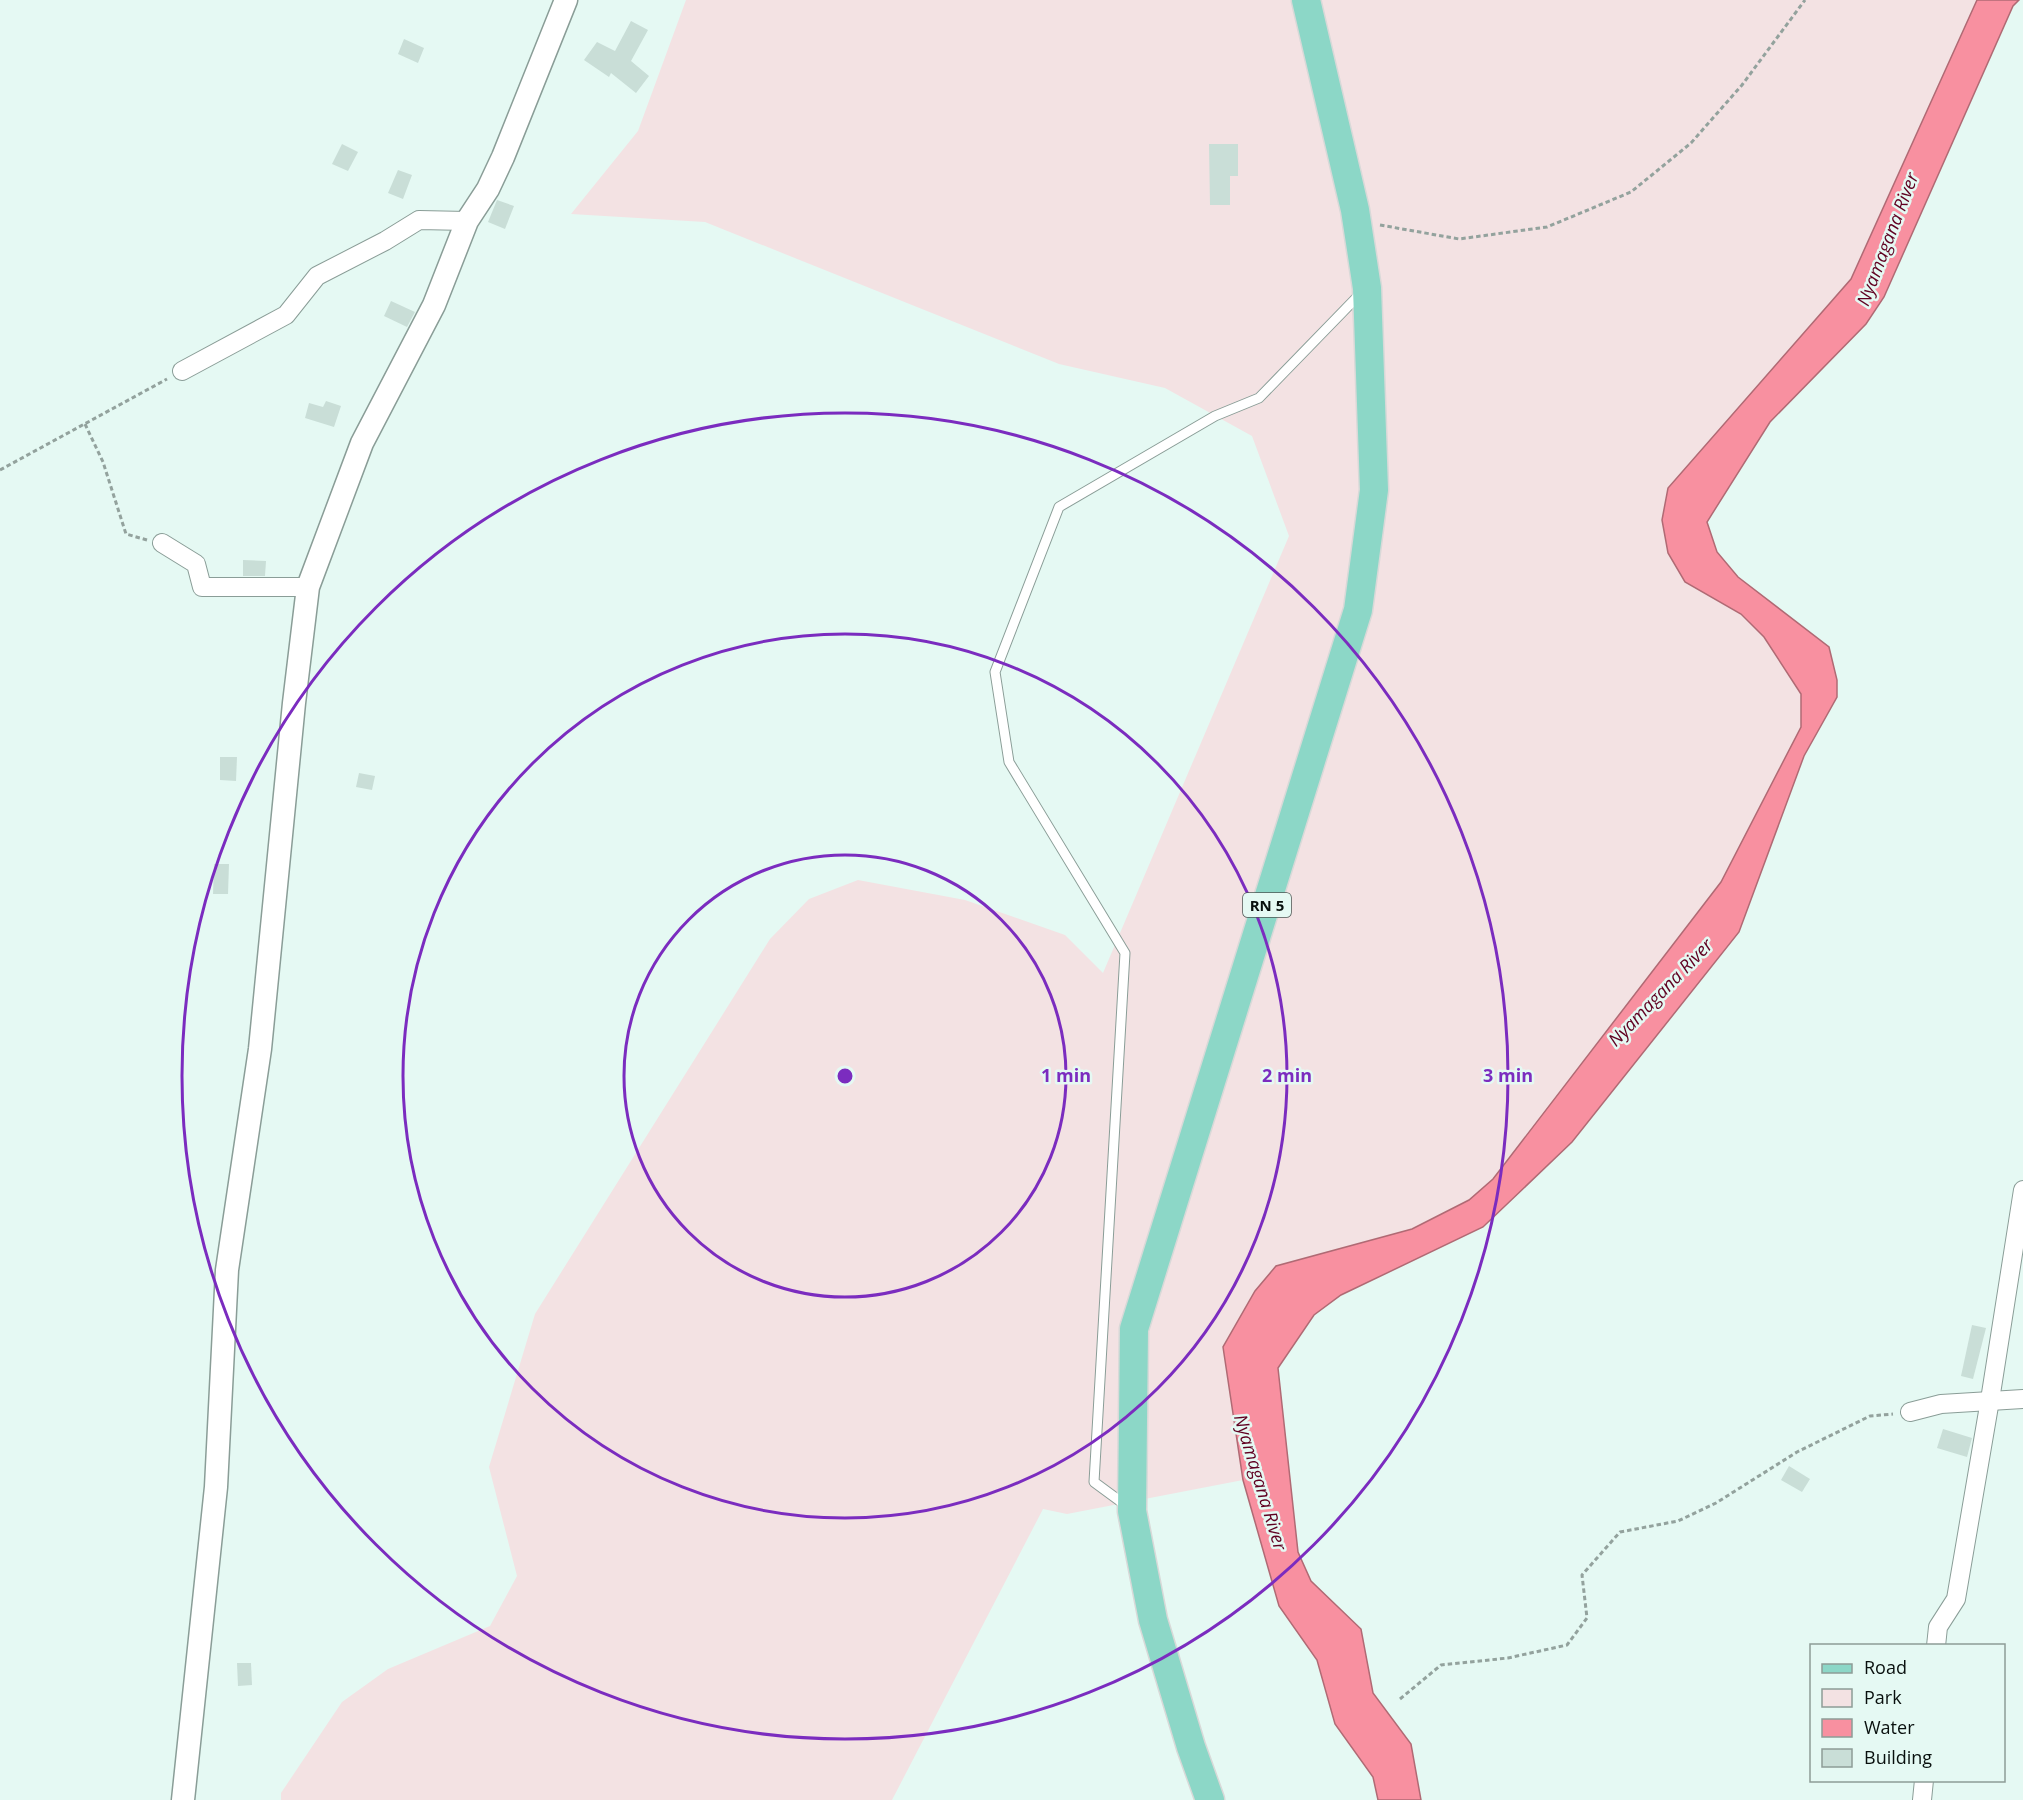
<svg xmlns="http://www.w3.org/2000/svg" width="2023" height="1800" font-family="'Open Sans',sans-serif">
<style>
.green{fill:#f3e2e3}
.water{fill:#f890a0;stroke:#b06a74;stroke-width:1.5}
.building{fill:#c9ded7}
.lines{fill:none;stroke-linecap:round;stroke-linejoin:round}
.service-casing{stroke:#8a9d97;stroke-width:11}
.minor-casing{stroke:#8a9d97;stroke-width:20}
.tertiary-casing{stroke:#8a9d97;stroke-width:25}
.primary-casing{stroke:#d8d9d8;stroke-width:31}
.path{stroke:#93a29d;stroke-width:3;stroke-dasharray:4.5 3;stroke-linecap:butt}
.service{stroke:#fff;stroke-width:9}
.minor{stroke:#fff;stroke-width:18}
.tertiary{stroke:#fff;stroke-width:22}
.primary{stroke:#8cd7c7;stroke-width:28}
.ring{fill:none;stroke:#7b2cbf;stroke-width:3}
.labels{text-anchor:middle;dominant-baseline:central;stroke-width:5;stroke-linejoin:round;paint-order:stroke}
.shield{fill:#e5f9f3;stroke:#4b5653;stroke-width:1.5}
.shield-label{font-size:15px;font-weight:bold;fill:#09100e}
.water-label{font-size:18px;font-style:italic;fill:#600021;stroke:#e5f9f3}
.centre{fill:#7b2cbf;stroke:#e5f9f3;stroke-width:3}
.ring-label{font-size:18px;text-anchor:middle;font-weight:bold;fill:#7b2cbf;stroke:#e5f9f3;stroke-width:5;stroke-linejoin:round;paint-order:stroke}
</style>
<rect width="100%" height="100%" fill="#e5f9f3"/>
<polygon class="green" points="686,0 1977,0 1851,279 1668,488 1662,520 1668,553 1685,582 1741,614 1764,637 1801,694 1801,727 1721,882 1493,1179 1469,1200 1412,1229 1276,1266 1223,1347 1243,1480 1067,1514 1043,1509 892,1800 281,1800 281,1793 342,1702 388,1669 490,1626 517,1576 489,1467 535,1314 770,939 809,899 858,880 965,900 1065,935 1103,973 1289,536 1252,436 1165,388 1059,364 705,222 571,214 638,131"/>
<polygon class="water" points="1977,0 2019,0 2013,6 1884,297 1866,324 1770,422 1707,522 1717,552 1738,577 1829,647 1837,680 1837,697 1804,756 1739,932 1572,1142 1483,1227 1341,1295 1314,1315 1278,1368 1298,1552 1311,1581 1361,1629 1373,1693 1411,1744 1421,1800 1378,1800 1373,1777 1335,1724 1317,1660 1279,1606 1243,1480 1223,1347 1255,1291 1276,1266 1412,1229 1469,1200 1493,1179 1721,882 1801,727 1801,694 1764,637 1741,614 1685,582 1668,553 1662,520 1668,488 1851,279"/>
<g class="building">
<polygon points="631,21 648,30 631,61 649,76 636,93 611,73 609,77 584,60 597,42 615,51"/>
<polygon points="404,39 424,48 418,63 398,54"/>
<polygon points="342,144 358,152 348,171 332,164"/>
<polygon points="1209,144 1238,144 1238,176 1230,176 1230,205 1210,205"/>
<polygon points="398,170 412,175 403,199 388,193"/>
<polygon points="497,200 514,206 505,229 488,222"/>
<polygon points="391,301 415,312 407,327 384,316"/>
<polygon points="326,401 341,406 334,427 305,418 309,403 323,407"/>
<polygon points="243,560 266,561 265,576 243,576"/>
<polygon points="220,757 237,757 236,781 220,780"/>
<polygon points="359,773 375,776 372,790 356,787"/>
<polygon points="214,864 229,864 228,894 213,894"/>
<polygon points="1972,1325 1986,1328 1973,1379 1961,1376"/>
<polygon points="1943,1429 1972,1438 1967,1457 1937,1448"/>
<polygon points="1789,1466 1810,1479 1802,1492 1781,1480"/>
<polygon points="237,1663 251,1663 252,1685 238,1686"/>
</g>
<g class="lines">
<defs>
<polyline id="service" points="1128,1507 1094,1482 1125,953 1009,762 995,672 1059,507 1215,416 1259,398 1361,293"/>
<g id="minor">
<polyline points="182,371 286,315 317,276 385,241 419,220 467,221"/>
<polyline points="162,543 196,564 202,587 308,587"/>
<polyline points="1910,1412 1941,1404 2023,1399"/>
<polyline points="1936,1646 1938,1627 1956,1599 1990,1400 2023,1190"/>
<polyline points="1922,1800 1924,1780"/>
</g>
<polyline id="tertiary" points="183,1800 216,1487 227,1270 260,1049 294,703 308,587 362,443 434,305 467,221 488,189 503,157 566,0"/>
<polyline id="primary" points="1210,1800 1191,1747 1153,1620 1132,1511 1134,1329 1358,610 1374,490 1367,288 1355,210 1306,0"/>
</defs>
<use href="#service" class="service-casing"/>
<use href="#minor" class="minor-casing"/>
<use href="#tertiary" class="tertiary-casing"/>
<use href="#primary" class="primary-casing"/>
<g class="path">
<polyline points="1380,225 1459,239 1547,227 1631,192 1691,143 1742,85 1805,0"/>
<polyline points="85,424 103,462 126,534 147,540"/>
<polyline points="0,470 167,379"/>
<polyline points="1400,1699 1441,1665 1508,1658 1567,1645 1587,1618 1582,1575 1620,1532 1678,1521 1716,1503 1797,1452 1870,1416 1893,1414"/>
</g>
<use href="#service" class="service"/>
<use href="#minor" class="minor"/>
<use href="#tertiary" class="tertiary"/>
<use href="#primary" class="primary"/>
</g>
<g class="ring">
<circle cx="845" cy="1076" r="221"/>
<circle cx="845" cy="1076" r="442"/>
<circle cx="845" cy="1076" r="663"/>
</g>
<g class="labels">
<rect class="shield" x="1243" y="893" width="48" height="24" rx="4.5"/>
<g class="shield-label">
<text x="1267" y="905">RN 5</text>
</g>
<g class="water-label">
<text transform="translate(1887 239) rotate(-69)">Nyamagana River</text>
<text transform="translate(1660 992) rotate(-46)">Nyamagana River</text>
<text transform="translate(1261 1482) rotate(73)">Nyamagana River</text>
</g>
</g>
<circle cx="845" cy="1076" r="9" class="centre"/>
<g class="ring-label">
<text x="1066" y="1082">1 min</text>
<text x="1287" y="1082">2 min</text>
<text x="1508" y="1082">3 min</text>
</g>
<rect x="1810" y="1644" width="195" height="138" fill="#e5f9f3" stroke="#8d9c97" stroke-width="1.5"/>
<rect x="1822" y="1664" width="30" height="9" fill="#8cd7c7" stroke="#8d9c97" stroke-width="1.5"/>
<text x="1864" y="1674" font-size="18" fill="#09100e">Road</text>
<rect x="1822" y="1689" width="30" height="18" fill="#f3e2e3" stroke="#8d9c97" stroke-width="1.5"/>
<text x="1864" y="1704" font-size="18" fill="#09100e">Park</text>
<rect x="1822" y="1719" width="30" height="18" fill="#f890a0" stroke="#8d9c97" stroke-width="1.5"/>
<text x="1864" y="1734" font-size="18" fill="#09100e">Water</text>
<rect x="1822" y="1749" width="30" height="18" fill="#c9ded7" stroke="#8d9c97" stroke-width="1.5"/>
<text x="1864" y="1764" font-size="18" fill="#09100e">Building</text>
</svg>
